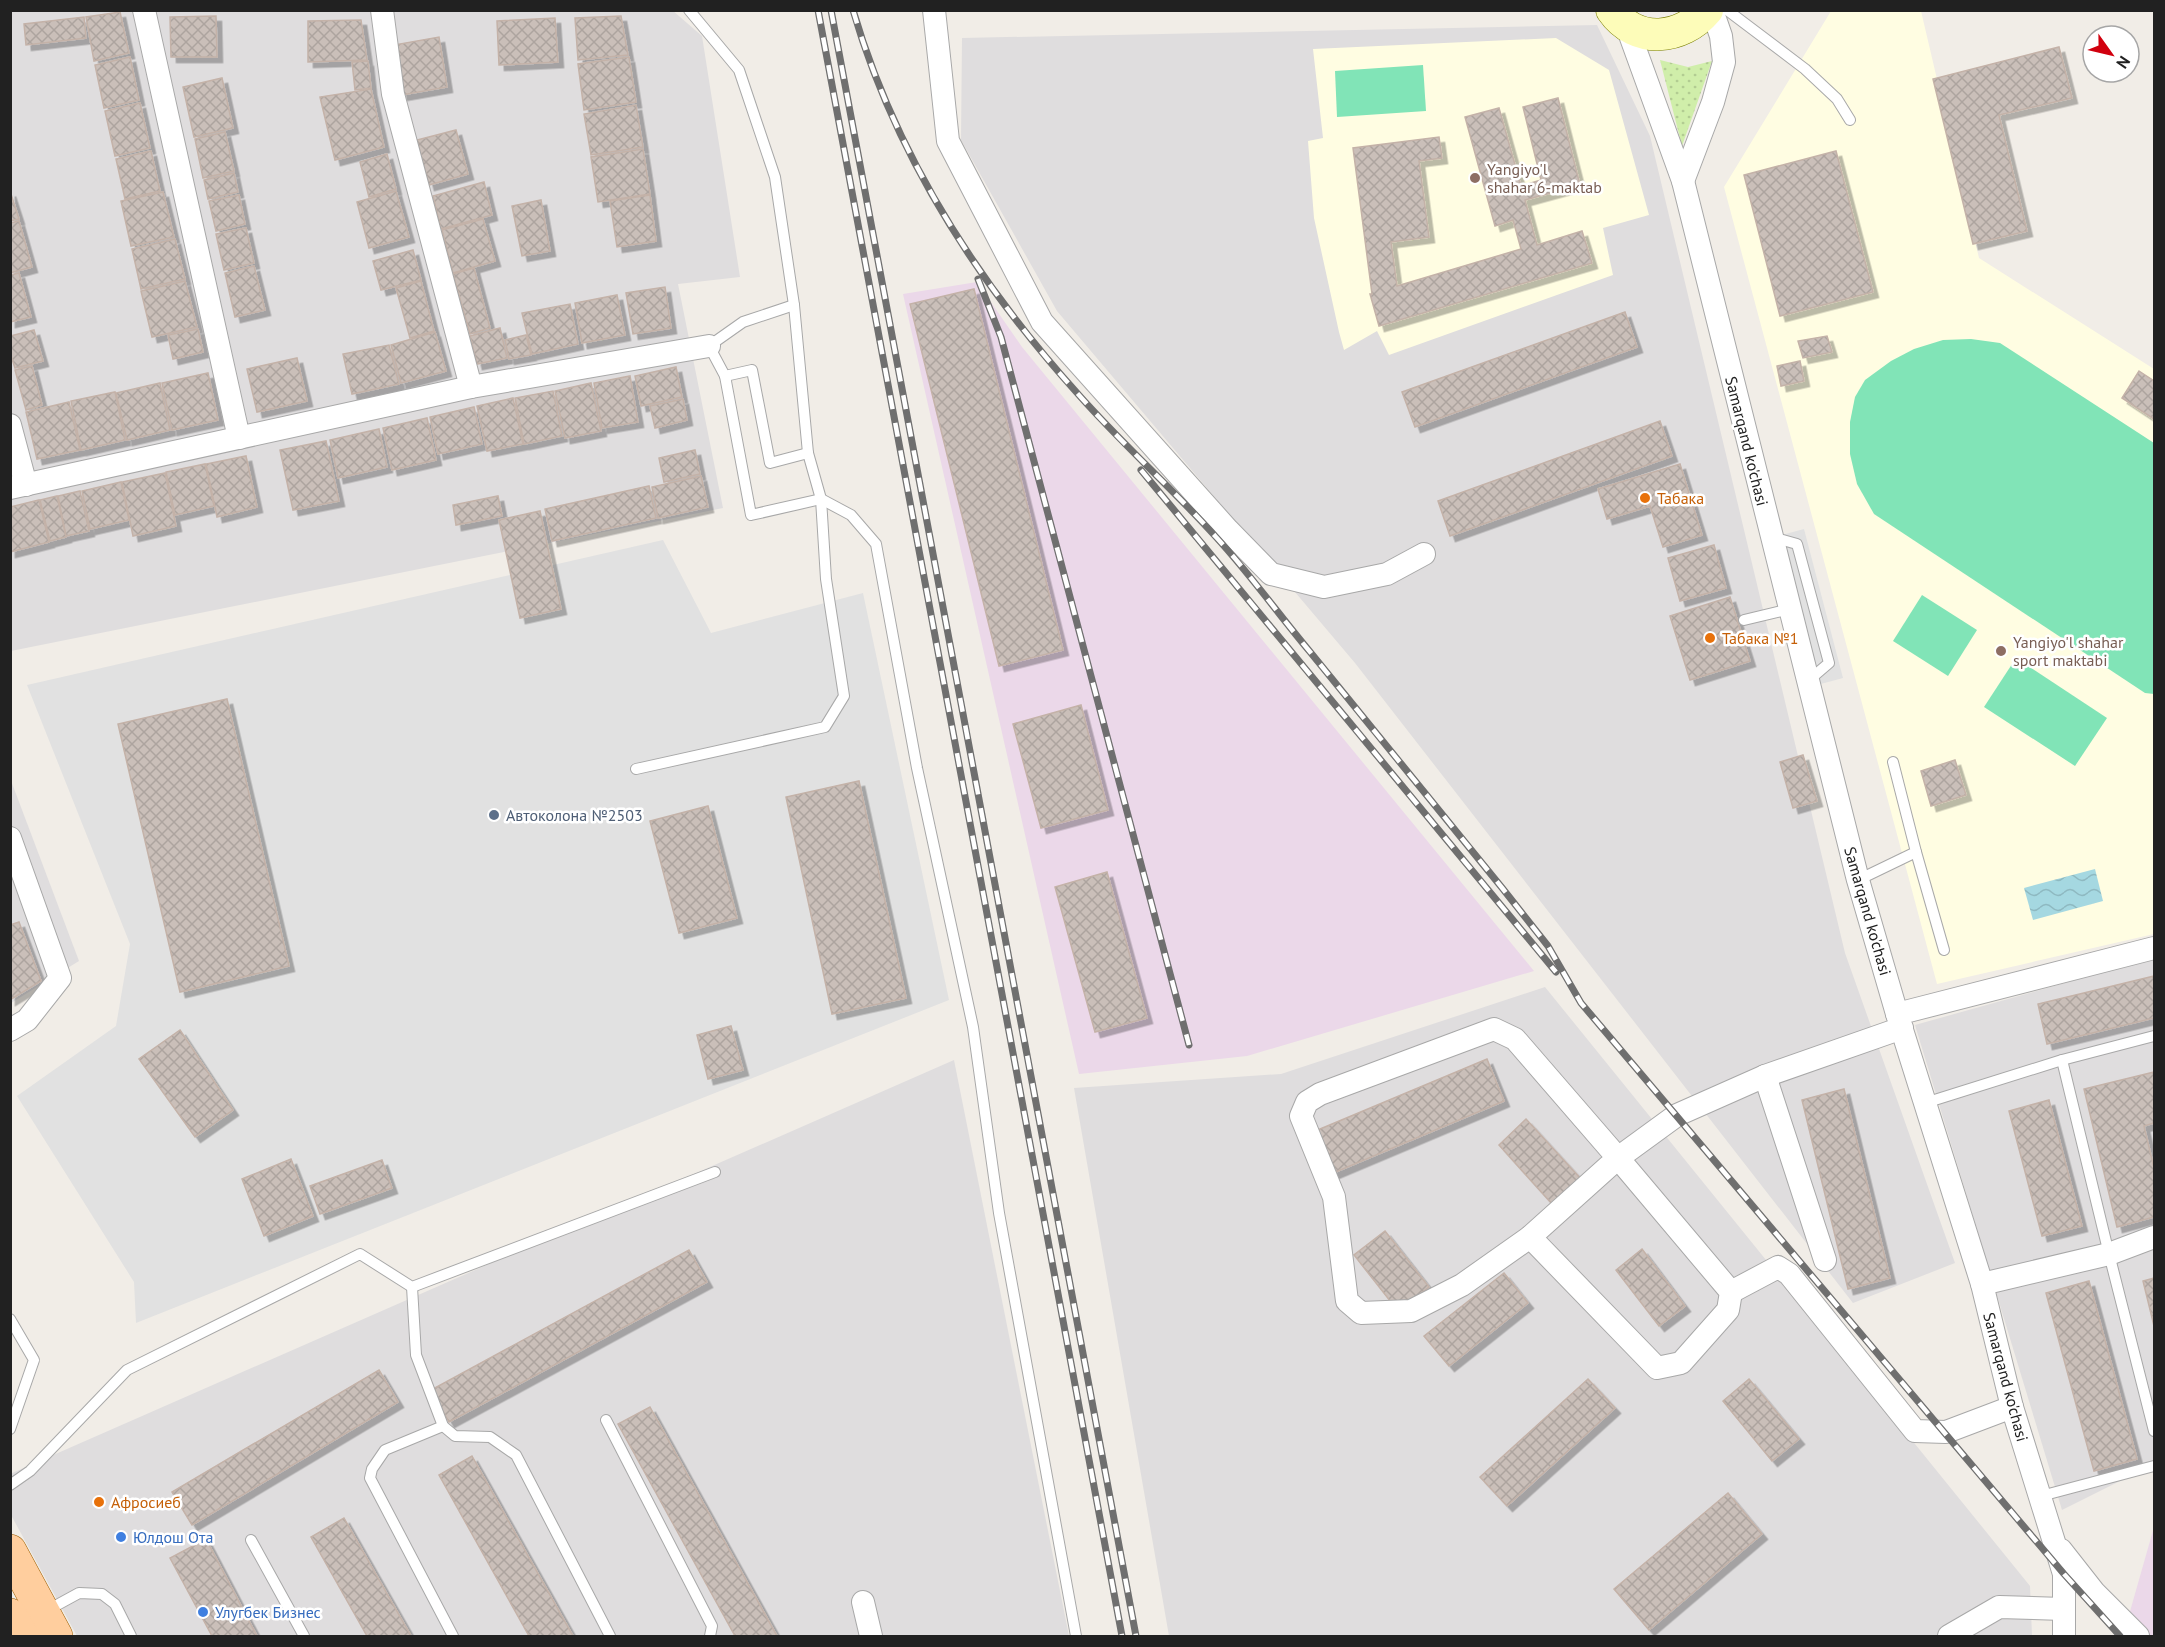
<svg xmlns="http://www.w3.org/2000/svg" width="2165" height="1647" font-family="'PT Sans',sans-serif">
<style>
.residential{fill:#dfddde}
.industrial{fill:#ebd8e9}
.education{fill:#fffde2}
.grass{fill:url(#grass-dots)}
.pitch{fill:#81e4b7}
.parking{fill:#e1e1e1}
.water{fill:url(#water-waves)}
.building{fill:url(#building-cross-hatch);stroke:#c4b2a8;stroke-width:1.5;filter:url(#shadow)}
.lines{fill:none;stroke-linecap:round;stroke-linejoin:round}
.lane-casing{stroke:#a8a8a8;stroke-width:12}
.street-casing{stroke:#a8a8a8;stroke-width:24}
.secondary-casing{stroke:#7a7f00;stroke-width:33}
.primary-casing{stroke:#9d5e00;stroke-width:34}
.lane{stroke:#fff;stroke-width:10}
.street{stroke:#fff;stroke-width:22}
.secondary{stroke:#fdfcb9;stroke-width:32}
.primary{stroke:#ffce9e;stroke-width:33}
.rail-casing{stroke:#6f6f6f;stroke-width:7}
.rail{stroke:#fff;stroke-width:4.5;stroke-dasharray:14;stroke-linecap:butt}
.education-dot{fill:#8d6e63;stroke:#fff;stroke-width:2}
.food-dot{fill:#e8710a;stroke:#fff;stroke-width:2}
.service-dot{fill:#5c6f8a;stroke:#fff;stroke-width:2}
.shop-dot{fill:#3f7fe0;stroke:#fff;stroke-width:2}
.labels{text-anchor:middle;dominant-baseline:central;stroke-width:5;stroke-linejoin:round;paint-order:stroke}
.education-label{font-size:16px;fill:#785e54;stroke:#fff;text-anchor:start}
.street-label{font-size:16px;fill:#212121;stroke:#fff}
.food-label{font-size:16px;fill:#c56008;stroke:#fff;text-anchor:start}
.service-label{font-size:16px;fill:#4e5e75;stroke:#fff;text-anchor:start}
.shop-label{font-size:16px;fill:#366cbe;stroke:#fff;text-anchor:start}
</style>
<defs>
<pattern id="grass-dots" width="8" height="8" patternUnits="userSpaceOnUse" patternTransform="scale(1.5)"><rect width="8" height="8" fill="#d0eeaa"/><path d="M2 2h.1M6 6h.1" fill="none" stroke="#b2cc92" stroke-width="1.8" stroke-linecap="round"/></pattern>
<pattern id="water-waves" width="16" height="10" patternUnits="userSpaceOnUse" patternTransform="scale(1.5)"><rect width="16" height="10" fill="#a5d8e1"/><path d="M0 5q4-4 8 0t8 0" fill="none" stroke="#8eb9c1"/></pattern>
<pattern id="building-cross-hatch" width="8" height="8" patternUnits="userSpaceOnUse" patternTransform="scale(1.5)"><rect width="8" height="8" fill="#cabfb9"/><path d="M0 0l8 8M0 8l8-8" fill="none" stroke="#ada49f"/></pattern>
<filter id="shadow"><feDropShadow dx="5.5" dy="5.5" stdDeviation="0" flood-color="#0004"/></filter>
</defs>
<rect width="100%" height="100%" fill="#f1ede7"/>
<g class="residential">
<polygon points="672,10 702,36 740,277 678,284 723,508 11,651 11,11"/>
<polygon points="1597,25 1650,136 1845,953 1955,1263 1853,1303 1355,663 1057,311 961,140 962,38"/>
<polygon points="10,778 79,961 11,1003 10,1003"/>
<polygon points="2154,958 2154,1464 2062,1510 1915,1025"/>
<polygon points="1545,987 2030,1586 2032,1636 1169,1636 1074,1088 1281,1074"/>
<polygon points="954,1060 1069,1636 77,1636 11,1515 10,1474"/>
</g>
<g class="industrial">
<polygon points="977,282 1022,347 1534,971 1247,1056 1079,1074 903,294"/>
<polygon points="2154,1527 2154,1636 2123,1636"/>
</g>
<g class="education">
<polygon points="1831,11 1921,11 1979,258 2154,369 2154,934 1937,984 1724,187"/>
<polygon points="1556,38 1609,70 1649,215 1603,228 1613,275 1389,355 1377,331 1344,350 1339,332 1314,218 1308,141 1323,138 1313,49"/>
</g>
<polygon class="grass" points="1660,60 1688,67 1712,61 1682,146"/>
<g class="pitch">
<polygon points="1423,65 1426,111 1337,117 1335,71"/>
<polygon points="1971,339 2000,343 2154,443 2154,694 2145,693 1874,514 1857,484 1850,454 1850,422 1855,397 1865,380 1891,361 1914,349 1943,340"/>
<polygon points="1922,595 1977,630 1948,676 1893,641"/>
<polygon points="2016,658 2107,718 2075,766 1984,707"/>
</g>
<g class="parking">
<polygon points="1804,529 1843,678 1817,685 1778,536"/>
<polygon points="663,540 711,633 863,593 949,1000 136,1323 134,1282 17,1096 116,1026 130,944 27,685"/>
</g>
<polygon class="water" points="2095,869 2103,901 2033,920 2024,888"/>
<g class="building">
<polygon points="120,12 129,53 94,61 86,17"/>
<polygon points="216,16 217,57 171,57 170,17"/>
<polygon points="621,16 628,55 578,60 575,18"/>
<polygon points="84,17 86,38 26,45 24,24"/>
<polygon points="555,18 558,62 499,65 497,21"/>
<polygon points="361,20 367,60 308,62 308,21"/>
<polygon points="439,37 447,87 402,95 394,45"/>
<polygon points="2059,47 2072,98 1999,115 2027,231 1973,244 1933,79"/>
<polygon points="130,57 139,100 104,108 95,65"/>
<polygon points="629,57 636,102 584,110 578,64"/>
<polygon points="368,61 371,88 355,90 352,62"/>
<polygon points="222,78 233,128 194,137 183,87"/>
<polygon points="371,89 384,147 335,160 320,97"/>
<polygon points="1558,98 1580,185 1525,200 1537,245 1582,231 1592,263 1379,326 1370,294 1372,294 1353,148 1439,137 1442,158 1419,161 1429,237 1391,242 1397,286 1521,249 1513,220 1495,226 1465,117 1499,108 1521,186 1541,180 1523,107"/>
<polygon points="140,103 150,148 115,156 105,111"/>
<polygon points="636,105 643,147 591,155 584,114"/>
<polygon points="456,130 468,174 429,185 417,140"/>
<polygon points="225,132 234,171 203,178 195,139"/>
<polygon points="643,149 650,194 598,202 591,157"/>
<polygon points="151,151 160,191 125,199 116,159"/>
<polygon points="1836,151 1873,292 1780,316 1744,175"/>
<polygon points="387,154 396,189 369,197 360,162"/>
<polygon points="234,173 238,192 208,199 204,180"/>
<polygon points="484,182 492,215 441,229 433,196"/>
<polygon points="10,191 19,219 10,221"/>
<polygon points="396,191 409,237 369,248 357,202"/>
<polygon points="163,192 174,237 131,246 121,201"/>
<polygon points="239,195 245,224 216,231 209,201"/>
<polygon points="650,195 656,241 617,247 610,201"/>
<polygon points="541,200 550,251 522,256 512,206"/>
<polygon points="483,219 495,261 453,273 442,230"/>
<polygon points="19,221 32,267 10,273 10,223"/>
<polygon points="246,228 254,263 224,270 216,234"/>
<polygon points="175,239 185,279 141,289 132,249"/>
<polygon points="413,250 421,280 381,290 373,261"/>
<polygon points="254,266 265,310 235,317 225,273"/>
<polygon points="474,268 490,328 470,334 453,274"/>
<polygon points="19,273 31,317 10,322 10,275"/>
<polygon points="185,281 197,327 152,337 141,291"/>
<polygon points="421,281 434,331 410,338 396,288"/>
<polygon points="665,287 671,328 633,334 626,293"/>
<polygon points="974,289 1063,650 999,666 910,304"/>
<polygon points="617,295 625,335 582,343 575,303"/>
<polygon points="570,304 578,344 532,354 522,313"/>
<polygon points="1625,312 1637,347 1415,427 1402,392"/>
<polygon points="500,328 507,358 477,364 470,336"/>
<polygon points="198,329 203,352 173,359 168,335"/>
<polygon points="34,330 43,361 15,368 10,353 10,336"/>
<polygon points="435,332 446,371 401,383 391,345"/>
<polygon points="526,335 531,355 509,359 505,340"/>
<polygon points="1827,336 1832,352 1803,358 1798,341"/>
<polygon points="389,345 399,384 352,394 343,354"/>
<polygon points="297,358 307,401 257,412 247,369"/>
<polygon points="1800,361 1804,381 1781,386 1777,366"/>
<polygon points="32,366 42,405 26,410 15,370"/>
<polygon points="676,367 682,397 641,406 635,376"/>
<polygon points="2139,371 2154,381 2154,419 2122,398"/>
<polygon points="208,373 218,420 172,430 162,383"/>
<polygon points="630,376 638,422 602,428 594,383"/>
<polygon points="160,383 170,430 127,440 116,393"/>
<polygon points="591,383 601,431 565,438 555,391"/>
<polygon points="553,391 562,436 524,444 515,398"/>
<polygon points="115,392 125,440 81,450 71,401"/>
<polygon points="513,398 523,444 487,451 477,406"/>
<polygon points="683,399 687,420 655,428 650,406"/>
<polygon points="69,402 80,450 37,459 26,412"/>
<polygon points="474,407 482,444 438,454 430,417"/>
<polygon points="427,418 436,460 392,470 383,428"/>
<polygon points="1660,421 1672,456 1450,536 1438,501"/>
<polygon points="379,429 387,467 338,478 330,440"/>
<polygon points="326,441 339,501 293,510 280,450"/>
<polygon points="695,450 700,474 664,482 659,458"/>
<polygon points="246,456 257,507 217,517 206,464"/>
<polygon points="205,464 214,506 175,515 166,472"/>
<polygon points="1680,464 1702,535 1663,547 1650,506 1607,519 1598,489"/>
<polygon points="165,473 176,526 133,536 122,482"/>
<polygon points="701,476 708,507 658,518 652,487"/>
<polygon points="121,482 129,520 90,529 82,491"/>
<polygon points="649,486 656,518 552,541 545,509"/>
<polygon points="80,491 89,531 66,536 58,496"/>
<polygon points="57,496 66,537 50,541 40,500"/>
<polygon points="498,496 502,516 456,525 453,505"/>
<polygon points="39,500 49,542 10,552 10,507"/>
<polygon points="540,511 561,609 520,618 499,520"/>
<polygon points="1714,545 1726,588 1680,601 1668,558"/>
<polygon points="1730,597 1750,661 1690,680 1670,616"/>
<polygon points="227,699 289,966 180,992 118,724"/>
<polygon points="1081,705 1108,810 1041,828 1013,724"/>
<polygon points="1803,755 1817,801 1793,808 1780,762"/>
<polygon points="1955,760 1966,795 1931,806 1921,771"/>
<polygon points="859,781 906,998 832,1014 786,797"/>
<polygon points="708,806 737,918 679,933 650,821"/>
<polygon points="1107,872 1147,1018 1095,1032 1055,887"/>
<polygon points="19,922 41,981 10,1000 10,925"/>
<polygon points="2154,976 2154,1018 2047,1044 2038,1004"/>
<polygon points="731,1026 743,1070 708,1079 697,1035"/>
<polygon points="180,1030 233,1110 195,1137 139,1059"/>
<polygon points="1487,1059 1504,1101 1331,1174 1313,1132"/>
<polygon points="2154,1072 2154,1123 2144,1126 2154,1168 2154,1217 2117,1227 2084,1089"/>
<polygon points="1844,1089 1890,1278 1848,1289 1802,1100"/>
<polygon points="2049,1100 2082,1226 2042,1236 2009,1111"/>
<polygon points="1526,1119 1580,1178 1552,1204 1499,1145"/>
<polygon points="291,1159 313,1216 264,1236 242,1179"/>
<polygon points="382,1160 392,1188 320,1214 310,1186"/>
<polygon points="1385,1231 1429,1287 1398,1311 1354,1255"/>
<polygon points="1642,1249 1685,1306 1659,1326 1616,1270"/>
<polygon points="689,1250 707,1282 449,1422 431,1390"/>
<polygon points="1504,1273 1528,1303 1449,1366 1424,1336"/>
<polygon points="2154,1278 2154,1326 2143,1281"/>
<polygon points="2089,1281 2137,1459 2094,1471 2046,1293"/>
<polygon points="379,1370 398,1402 192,1525 172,1492"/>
<polygon points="1588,1379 1615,1408 1507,1506 1480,1477"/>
<polygon points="1749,1379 1799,1439 1772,1461 1723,1401"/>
<polygon points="650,1407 777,1636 735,1636 618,1424"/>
<polygon points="472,1456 573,1636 529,1636 439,1475"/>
<polygon points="1728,1493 1762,1534 1649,1630 1614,1589"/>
<polygon points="344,1518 411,1636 367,1636 311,1537"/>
<polygon points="206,1539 257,1636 212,1636 170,1558"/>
</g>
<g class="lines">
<defs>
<g id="lane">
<polyline points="1727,10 1805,69 1837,99 1850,120"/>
<polyline points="725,376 709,346 743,322 794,305"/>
<polyline points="808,453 770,463 752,370 725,376 751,515 821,499 851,515 876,544 917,768 973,1027 999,1213 1076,1636"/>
<polyline points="1772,537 1797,544 1829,663 1808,681"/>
<polyline points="1744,620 1790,609"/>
<polyline points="636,769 825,727 844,696 826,579 821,499 808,453 794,305 775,177 739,70 689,10"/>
<polyline points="1916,852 1944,950"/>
<polyline points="1858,880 1916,852 1893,762"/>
<polyline points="2062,1060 2109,1254 2154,1431"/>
<polyline points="1925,1103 2062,1060 2154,1036"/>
<polyline points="412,1287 416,1355 443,1426 455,1436 490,1437 516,1455 610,1636"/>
<polyline points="10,1319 34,1360 10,1429"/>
<polyline points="606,1420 712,1626 710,1636"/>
<polyline points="443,1426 385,1450 372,1469 370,1478 453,1636"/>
<polyline points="10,1485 30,1471 127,1370 360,1254 412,1287 715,1172"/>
<polyline points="2041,1496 2154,1466"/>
<polyline points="251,1540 304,1636"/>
<polyline points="46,1611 79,1593 102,1594 115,1604 131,1636"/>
</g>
<g id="street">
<polyline points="144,10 239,438"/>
<polyline points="382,10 393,94 471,387"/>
<polyline points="934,10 948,141 1042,322 1228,530 1271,574 1324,587 1387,574 1424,554"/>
<polyline points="1626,24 1683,181 1858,880 1897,1014 1982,1284 2012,1407 2064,1574 2064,1636"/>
<polyline points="1683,181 1713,102 1724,62 1721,36 1712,10"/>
<polyline points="10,425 26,485"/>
<polyline points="10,488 471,387 709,346"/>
<polyline points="10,838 60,978 27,1020 10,1030"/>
<polyline points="1897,1014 2154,948"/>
<polygon points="1494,1029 1515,1039 1618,1158 1530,1237 1462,1285 1411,1311 1361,1313 1347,1301 1334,1197 1301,1116 1307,1102 1320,1094"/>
<polyline points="1765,1076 1825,1260"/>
<polyline points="1530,1237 1657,1368 1681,1363 1728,1310 1731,1292 1618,1158 1677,1115 1765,1076 1902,1028"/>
<polyline points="1982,1284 2109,1254 2154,1237"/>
<polyline points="1731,1292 1778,1267 1789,1274 1915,1431 1946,1432 2012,1407"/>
<polyline points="2061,1550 2094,1592 2138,1636"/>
<polyline points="863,1602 871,1636"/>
<polyline points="1949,1636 1999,1607 2063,1609"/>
</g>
<path id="secondary" d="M 1612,10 C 1636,45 1682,40 1707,10"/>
<g id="primary">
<polyline points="10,1551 56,1636"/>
<polyline points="10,1615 22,1636"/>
</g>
</defs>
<use href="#lane" class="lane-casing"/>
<use href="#street" class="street-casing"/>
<use href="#secondary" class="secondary-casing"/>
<use href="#primary" class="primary-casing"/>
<use href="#lane" class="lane"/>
<use href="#street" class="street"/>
<use href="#secondary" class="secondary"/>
<use href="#primary" class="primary"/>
<defs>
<g id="rail">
<polyline points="818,10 1122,1636"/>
<polyline points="831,10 1136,1636"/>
<path d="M 853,10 C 895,154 978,283 1078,394 C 1122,444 1172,488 1216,537 C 1250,574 1279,615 1311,653 C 1375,732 1439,810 1503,889 L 1548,946 L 1581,1003 L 2064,1574 L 2120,1636"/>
<polyline points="978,279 1001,337 1189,1045"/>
<polyline points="1141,470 1556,972"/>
</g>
</defs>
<use href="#rail" class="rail-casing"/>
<use href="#rail" class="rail"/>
</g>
<g class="education-dot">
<circle cx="1475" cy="178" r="6"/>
<circle cx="2001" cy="651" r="6"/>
</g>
<g class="food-dot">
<circle cx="1645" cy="498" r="6"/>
<circle cx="1710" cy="638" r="6"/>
<circle cx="99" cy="1502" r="6"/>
</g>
<circle class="service-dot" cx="494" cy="815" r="6"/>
<g class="shop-dot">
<circle cx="121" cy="1537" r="6"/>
<circle cx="203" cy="1612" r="6"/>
</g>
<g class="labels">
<g class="education-label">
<text x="1487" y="169">Yangiyo'l<tspan x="1487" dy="18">shahar 6-maktab</tspan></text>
<text x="2013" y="642">Yangiyo'l shahar<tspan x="2013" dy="18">sport maktabi</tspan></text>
</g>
<g class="street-label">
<text transform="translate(1747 441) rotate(76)">Samarqand ko'chasi</text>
<text transform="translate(1868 911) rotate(74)">Samarqand ko'chasi</text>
<text transform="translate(2006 1377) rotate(75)">Samarqand ko'chasi</text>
</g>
<g class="food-label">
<text x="1657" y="498">Табака</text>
<text x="1722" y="638">Табака №1</text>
<text x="111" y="1502">Афросиеб</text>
</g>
<g class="service-label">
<text x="506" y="815">Автоколона №2503</text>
</g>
<g class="shop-label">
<text x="133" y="1537">Юлдош Ота</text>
<text x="215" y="1612">Улугбек Бизнес</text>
</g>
</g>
<rect width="2165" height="1647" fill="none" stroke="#212121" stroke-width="24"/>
<g transform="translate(2111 54) rotate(124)"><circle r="28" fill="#ffffff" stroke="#a6a6a6" stroke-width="1.5"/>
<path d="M0-4.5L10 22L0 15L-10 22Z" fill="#d1000e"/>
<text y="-9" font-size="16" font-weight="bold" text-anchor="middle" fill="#212121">N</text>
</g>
</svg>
